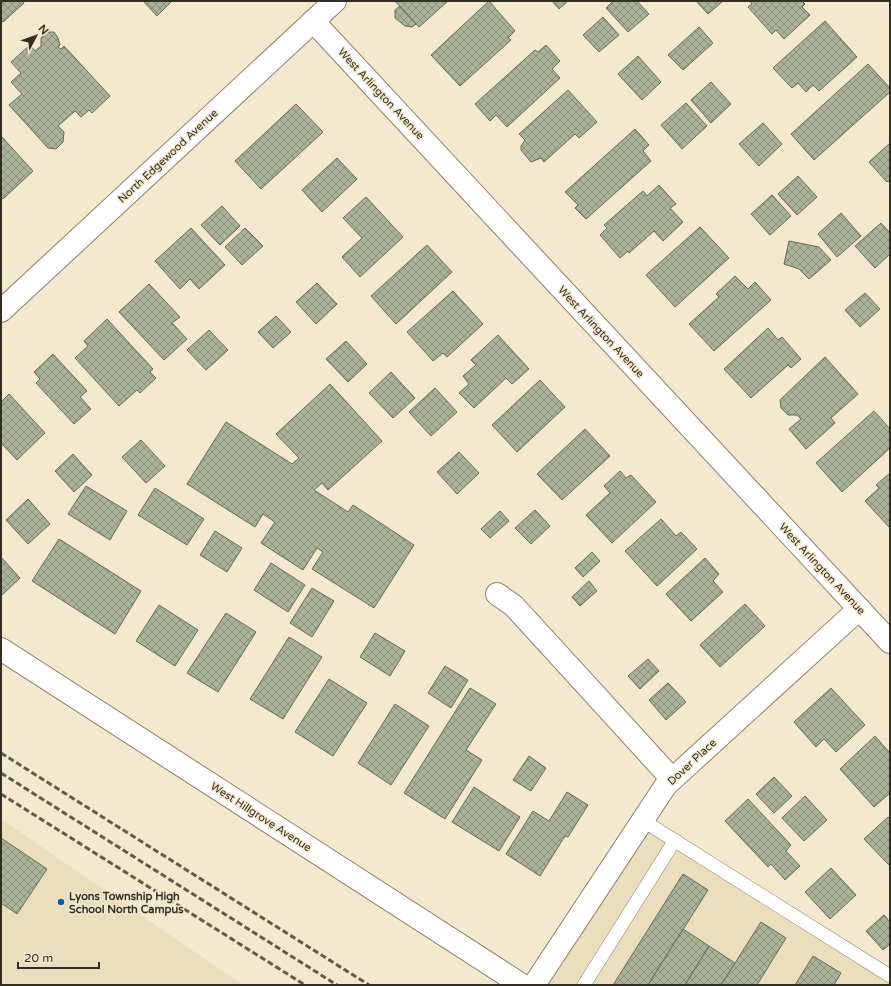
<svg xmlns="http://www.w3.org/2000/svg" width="891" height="986" font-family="'Varela Round',sans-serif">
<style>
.built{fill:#ebdebc}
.building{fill:url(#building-cross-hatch);stroke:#646b54}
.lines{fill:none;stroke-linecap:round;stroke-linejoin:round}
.lane-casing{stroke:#8b8169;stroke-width:14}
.street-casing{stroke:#8b8169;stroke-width:24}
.secondary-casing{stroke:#8b8169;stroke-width:24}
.lane{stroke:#fff;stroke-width:13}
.street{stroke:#fff;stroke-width:22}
.secondary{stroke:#fff;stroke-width:22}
.rail{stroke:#605b4d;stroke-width:3;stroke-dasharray:6 3;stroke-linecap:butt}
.poi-dot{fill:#125bab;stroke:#f4e9cf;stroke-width:1.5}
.labels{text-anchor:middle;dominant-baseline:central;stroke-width:3;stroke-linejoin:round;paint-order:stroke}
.street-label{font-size:11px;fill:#322e24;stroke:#f4e9cf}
.poi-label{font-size:11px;font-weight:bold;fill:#322e24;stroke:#f4e9cf;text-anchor:start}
</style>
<defs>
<pattern id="building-cross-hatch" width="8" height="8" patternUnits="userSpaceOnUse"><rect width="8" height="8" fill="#aab299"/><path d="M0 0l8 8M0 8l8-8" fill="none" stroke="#8b917d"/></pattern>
</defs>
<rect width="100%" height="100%" fill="#f4e9cf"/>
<g class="built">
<polygon points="1,819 243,985 1,985"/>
<polygon points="644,828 890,983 890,985 540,985"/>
</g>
<g class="building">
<polygon points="1,1 23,1 24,3 3,22 1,20"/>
<polygon points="143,1 172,1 157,16"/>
<polygon points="395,1 448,1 419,27"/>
<polygon points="489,1 515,31 508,38 511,40 460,86 431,55"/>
<polygon points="552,1 568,1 559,9"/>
<polygon points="613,1 637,1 649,14 628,32 606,8"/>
<polygon points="696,1 723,1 708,14"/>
<polygon points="750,1 802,1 805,4 802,7 810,15 784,39 776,30 772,34 748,7 752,4"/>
<polygon points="400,6 416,24 412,27 405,26 395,18 395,10"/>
<polygon points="603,17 619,35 599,52 583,35"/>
<polygon points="825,21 857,57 819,91 813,85 806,92 798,83 792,88 773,68"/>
<polygon points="699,27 713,43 683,70 668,55"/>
<polygon points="47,32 54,32 58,38 60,45 58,47 61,49 64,46 110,96 92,113 89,110 81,117 75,111 58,126 64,132 63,142 56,149 48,148 9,105 22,94 11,82 21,73 11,62 30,45 35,51 41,46 41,38"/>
<polygon points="546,45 560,61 552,69 560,78 507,127 496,115 490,121 475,104 535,50 538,52"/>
<polygon points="638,56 661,82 642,100 618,74"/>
<polygon points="868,64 890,88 890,92 814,160 791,134"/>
<polygon points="711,82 731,104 711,123 691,100"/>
<polygon points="568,90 597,122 579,138 575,134 544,162 541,158 531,162 521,150 521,146 525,140 519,134"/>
<polygon points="686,103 707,126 682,149 661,125"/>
<polygon points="296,104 323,132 261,189 235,161"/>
<polygon points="763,123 782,144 759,166 739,144"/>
<polygon points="635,129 649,145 643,151 651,161 586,219 575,208 578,205 565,192"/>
<polygon points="1,136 33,171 3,199 1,197"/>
<polygon points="890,143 890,182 888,181 887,182 869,162"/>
<polygon points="337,158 357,179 322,212 302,190"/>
<polygon points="798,176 817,197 797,215 778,194"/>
<polygon points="659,185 676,204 670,208 683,222 663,241 654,231 629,253 628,251 620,258 600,235 607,228 604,225 643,191 647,196"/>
<polygon points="772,195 791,216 770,235 751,214"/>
<polygon points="366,197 403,237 360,277 342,257 362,238 343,218"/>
<polygon points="222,206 240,226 220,245 201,225"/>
<polygon points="841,213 861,236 837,257 818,234"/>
<polygon points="881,223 890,233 890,254 875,268 855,246"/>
<polygon points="700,227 729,258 675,307 646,275"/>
<polygon points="191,228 225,265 199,289 190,279 180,289 155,261"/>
<polygon points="245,228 263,246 242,265 225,247"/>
<polygon points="789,241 819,247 831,260 809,279 799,269 784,264"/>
<polygon points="427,245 452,272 396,324 371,296"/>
<polygon points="735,276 748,289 755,282 771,300 714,351 689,324 719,297 716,294"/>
<polygon points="317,283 337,304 316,324 296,302"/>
<polygon points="149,284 180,317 172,323 187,339 164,360 119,312"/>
<polygon points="453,291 483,324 447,357 443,353 433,361 407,332"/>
<polygon points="865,293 880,309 860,327 845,310"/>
<polygon points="276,316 291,332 273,348 258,332"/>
<polygon points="107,319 153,369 150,372 156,378 140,393 137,390 119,406 75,358 88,346 84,341"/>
<polygon points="768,328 778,340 782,337 801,359 791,368 788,365 751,398 724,369"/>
<polygon points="209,330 228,350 206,370 187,350"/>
<polygon points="498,335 529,369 512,384 506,378 474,408 459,393 469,384 463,376 476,365 471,360"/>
<polygon points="346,341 367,364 348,382 326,359"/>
<polygon points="53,354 87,391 80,397 91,409 74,424 36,383 40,379 34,372"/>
<polygon points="825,357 858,394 831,418 835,423 806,449 789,429 801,419 797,415 788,415 781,408 780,400"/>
<polygon points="391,372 415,398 393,418 369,393"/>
<polygon points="540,380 565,407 517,452 492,425"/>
<polygon points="330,384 382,441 328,490 322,483 314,490 348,512 353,505 414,545 374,608 312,569 323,552 317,548 303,570 261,543 275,522 263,514 255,527 187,484 226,422 292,464 299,458 276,434"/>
<polygon points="435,388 457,412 431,436 409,412"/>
<polygon points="9,394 45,433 17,460 1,443 1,402"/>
<polygon points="874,411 890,429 890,448 842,492 816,463"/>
<polygon points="585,429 610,456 562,500 537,474"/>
<polygon points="141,440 165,466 146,483 122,457"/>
<polygon points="459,452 479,473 457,494 437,472"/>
<polygon points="73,454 92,475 74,492 55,471"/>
<polygon points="620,471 626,478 631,475 656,502 612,543 586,515 610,493 604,486"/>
<polygon points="890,473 890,527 889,527 865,501 879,488 876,485"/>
<polygon points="86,486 127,511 110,540 68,514"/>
<polygon points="155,488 204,519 187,545 138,515"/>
<polygon points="28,499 50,524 28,544 6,520"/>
<polygon points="535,510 550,526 531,544 515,528"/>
<polygon points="500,511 509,521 490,538 481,529"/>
<polygon points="661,519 676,536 681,532 697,549 657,586 625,551"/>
<polygon points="215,531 242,548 227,572 200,555"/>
<polygon points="59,539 141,591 115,634 32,581"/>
<polygon points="592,552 600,561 583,577 575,568"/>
<polygon points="1,557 20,578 1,596"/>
<polygon points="705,558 719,574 713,581 723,592 691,621 666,594"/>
<polygon points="271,563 305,585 288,612 254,590"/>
<polygon points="589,581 597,591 580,606 572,597"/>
<polygon points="312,588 334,601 312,637 290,623"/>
<polygon points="745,604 765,626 720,667 700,645"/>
<polygon points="159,605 198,630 175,666 136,641"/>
<polygon points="226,613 256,632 218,692 187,673"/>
<polygon points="375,633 405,651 390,676 360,657"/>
<polygon points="289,637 322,657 283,719 250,699"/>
<polygon points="648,659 659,671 640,689 628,676"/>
<polygon points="445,666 468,680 451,708 428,693"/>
<polygon points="329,679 367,703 333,756 295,732"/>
<polygon points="668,683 686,702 666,720 649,700"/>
<polygon points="470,688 496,704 466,750 482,760 445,819 404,793"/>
<polygon points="831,688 865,725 836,752 824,739 816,747 794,722"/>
<polygon points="395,704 429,726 391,785 358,763"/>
<polygon points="875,736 890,753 890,793 874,807 840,769"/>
<polygon points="529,756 546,768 531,791 513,780"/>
<polygon points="774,777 792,796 774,813 756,794"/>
<polygon points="474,787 520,817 499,851 452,822"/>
<polygon points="567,792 588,805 568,837 565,836 540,876 506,854 533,811 549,821"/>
<polygon points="805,796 827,820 804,841 782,818"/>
<polygon points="748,799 791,845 786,851 800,866 785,880 771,864 768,867 725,821"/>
<polygon points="888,817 890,819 890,866 864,839"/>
<polygon points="1,838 47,869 17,914 1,903"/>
<polygon points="831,868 856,895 830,919 805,892"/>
<polygon points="683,874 708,890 648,985 613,985"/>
<polygon points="884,915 890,922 890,944 883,950 866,931"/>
<polygon points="761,922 786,938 757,985 721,985"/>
<polygon points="683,929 709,946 685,985 648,985"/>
<polygon points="709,946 735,963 721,985 685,985"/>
<polygon points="813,956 841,973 834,985 795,985"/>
</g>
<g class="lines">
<defs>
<g id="lane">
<polyline points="642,820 890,976"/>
<polyline points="584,985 675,840"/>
</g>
<g id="street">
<polyline points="313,21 890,642"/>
<polyline points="1,311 335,1"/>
<polyline points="497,594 514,606 672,779"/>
<polyline points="534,985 666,785 859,609"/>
</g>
<polyline id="secondary" points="1,649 522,985"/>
</defs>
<use href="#lane" class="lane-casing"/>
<use href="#street" class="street-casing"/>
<use href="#secondary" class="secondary-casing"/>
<use href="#lane" class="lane"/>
<use href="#street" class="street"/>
<use href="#secondary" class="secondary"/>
<g class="rail">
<polyline points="1,753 369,985"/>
<polyline points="1,773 337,985"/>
<polyline points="1,794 305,985"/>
</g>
</g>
<circle class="poi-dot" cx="61" cy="902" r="4"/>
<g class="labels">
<g class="street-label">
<text transform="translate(381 94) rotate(47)">West Arlington Avenue</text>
<text transform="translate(168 156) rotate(-43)">North Edgewood Avenue</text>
<text transform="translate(601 332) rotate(47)">West Arlington Avenue</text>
<text transform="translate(822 569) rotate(47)">West Arlington Avenue</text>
<text transform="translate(692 762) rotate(-43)">Dover Place</text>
<text transform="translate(261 817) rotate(33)">West Hillgrove Avenue</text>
</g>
<g class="poi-label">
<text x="69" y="896">Lyons Township High<tspan x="69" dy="13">School North Campus</tspan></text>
</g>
</g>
<rect width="891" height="986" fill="none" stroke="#322e24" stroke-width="4"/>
<g transform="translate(36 36) rotate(49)" stroke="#f4e9cf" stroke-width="3" paint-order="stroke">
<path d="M0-3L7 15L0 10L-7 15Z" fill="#322e24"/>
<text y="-6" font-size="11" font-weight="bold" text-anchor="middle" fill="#322e24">N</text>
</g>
<path d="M18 962v6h81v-6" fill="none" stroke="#322e24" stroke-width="2"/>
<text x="24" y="962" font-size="12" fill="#322e24" stroke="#f4e9cf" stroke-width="3" paint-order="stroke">20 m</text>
</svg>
